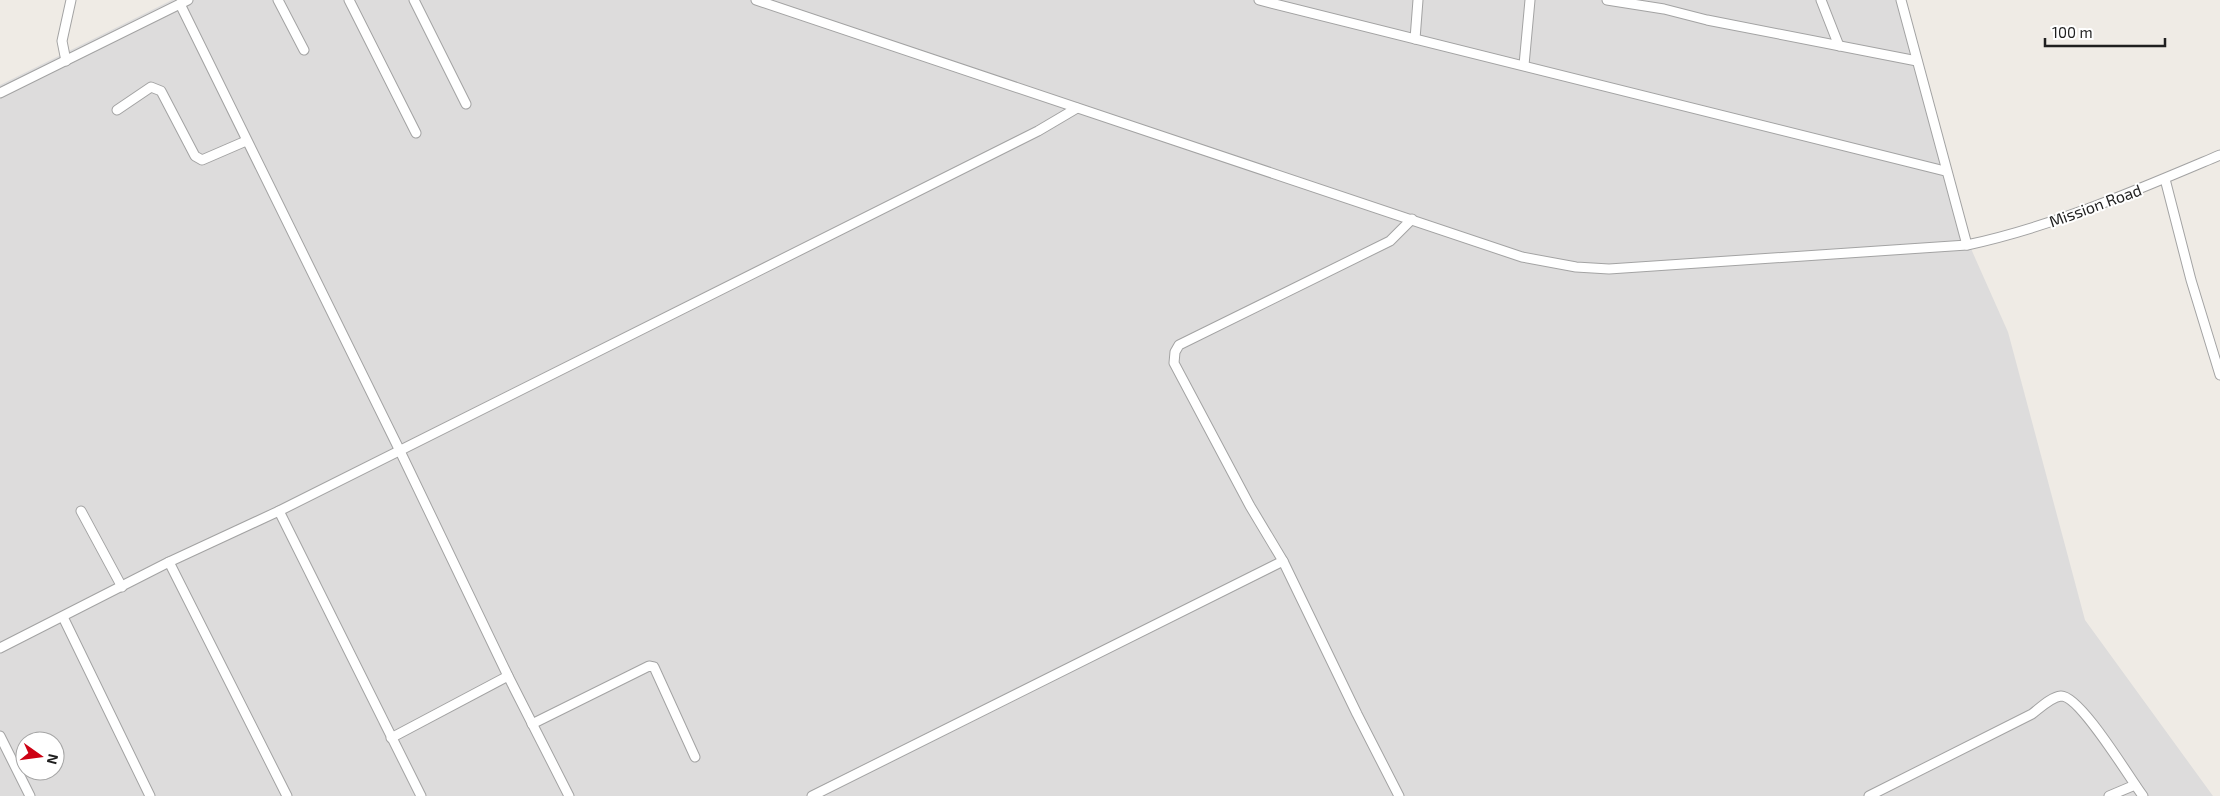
<svg xmlns="http://www.w3.org/2000/svg" width="2220" height="796" font-family="'Exo 2',sans-serif">
<style>
.residential{fill:#dddcdc;fill-rule:evenodd}
.lines{fill:none;stroke-linecap:round;stroke-linejoin:round}
.minor-casing{stroke:#a3a3a3;stroke-width:11}
.minor{stroke:#fff;stroke-width:9}
.labels{text-anchor:middle;dominant-baseline:central;stroke-width:4;stroke-linejoin:round;paint-order:stroke}
.street-label{font-size:16px;fill:#1f1f1f;stroke:#fff}
</style>
<rect width="100%" height="100%" fill="#efebe5"/>
<path class="residential" d="M 172,0 L 1902,0 L 1972,251 L 2008,332 L 2085,620 L 2213,796 L 0,796 L 0,85 ZM 25,741 L 55,741 L 55,771 L 25,771 Z"/>
<g class="lines">
<defs>
<g id="minor">
<polyline points="278,0 304,50"/>
<polyline points="349,0 416,133"/>
<polyline points="414,0 466,104"/>
<path d="M 756,0 L 1522,257 L 1576,267 L 1609,269 L 1967,245 C 2055,226 2137,190 2220,155"/>
<polyline points="1259,0 1945,171"/>
<polyline points="1607,0 1664,9 1707,20 1917,61"/>
<polyline points="1821,0 1839,46"/>
<polyline points="1901,0 1967,245"/>
<polyline points="180,4 399,449 508,676 569,796"/>
<polyline points="1415,39 1418,0"/>
<polyline points="66,61 62,41 71,0"/>
<polyline points="1524,65 1530,0"/>
<polyline points="0,93 188,0"/>
<polyline points="117,110 151,87 161,91 195,156 202,160 246,141"/>
<polyline points="2165,179 2191,280 2220,375"/>
<polyline points="81,511 122,587"/>
<polyline points="279,511 421,796"/>
<polyline points="169,562 287,796"/>
<polyline points="63,617 150,796"/>
<polyline points="0,648 169,562 279,511 1038,131 1077,108"/>
<polyline points="532,724 649,666 654,667 695,757"/>
<polyline points="0,736 30,796"/>
<polyline points="391,738 508,676"/>
<polyline points="812,796 1283,561"/>
<polyline points="1399,796 1357,714 1283,561 1250,506 1174,363 1175,352 1179,345 1390,241 1412,219"/>
<path d="M 1869,796 L 2032,714 C 2040,708 2051,697 2061,696 C 2080,695 2130,779 2143,796"/>
<polyline points="2109,796 2135,785"/>
</g>
</defs>
<use href="#minor" class="minor-casing"/>
<use href="#minor" class="minor"/>
</g>
<g class="labels">
<g class="street-label">
<text transform="translate(2095 205) rotate(-20)">Mission Road</text>
</g>
</g>
<g transform="translate(40 756) rotate(104)"><circle r="24" fill="#ffffff" stroke="#a5a5a5"/>
<path d="M0-4L9 19L0 12L-9 19Z" fill="#cd0113"/>
<text y="-8" font-size="14" font-weight="bold" text-anchor="middle" fill="#1f1f1f">N</text>
</g>
<path d="M2045 38v8h120v-8" fill="none" stroke="#1f1f1f" stroke-width="2.5"/>
<text x="2052" y="38" font-size="15" fill="#1f1f1f" stroke="#ffffff" stroke-width="4" paint-order="stroke">100 m</text>
</svg>
